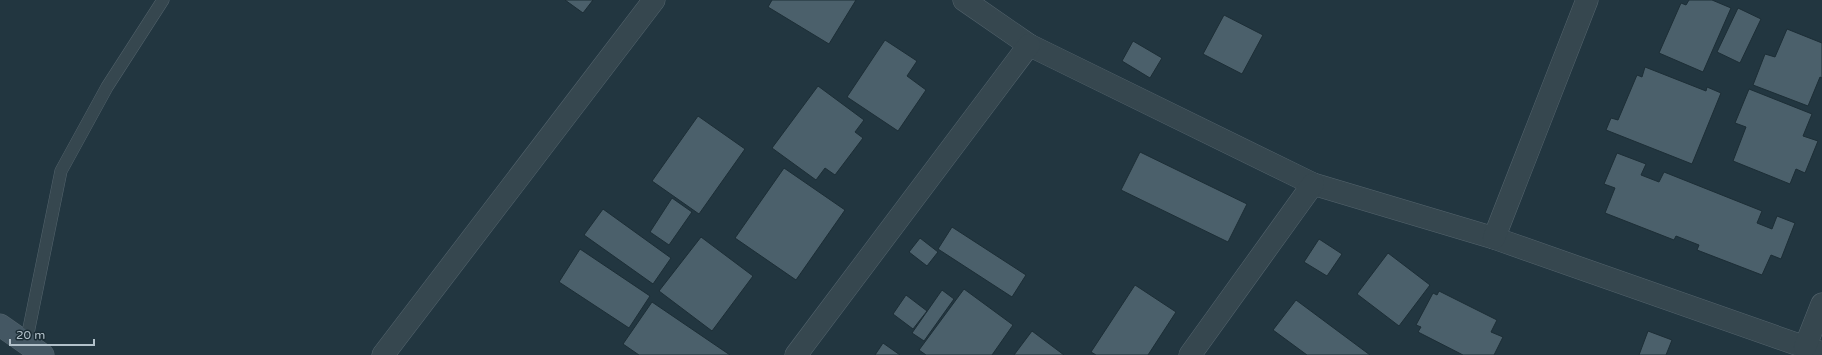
<svg xmlns="http://www.w3.org/2000/svg" width="1822" height="355" font-family="'Varela Round',sans-serif">
<style>
.building{fill:#4b606b;stroke:#1d2e36}
.lines{fill:none;stroke-linecap:round;stroke-linejoin:round}
.lane-casing{stroke:#54646d;stroke-width:13}
.street-casing{stroke:#54646d;stroke-width:23}
.secondary-casing{stroke:#54646d;stroke-width:23}
.lane{stroke:#36474f;stroke-width:12}
.street{stroke:#36474f;stroke-width:22}
.secondary{stroke:#445763;stroke-width:22}
</style>
<rect width="100%" height="100%" fill="#223640"/>
<g class="building">
<polygon points="565,0 593,0 583,13"/>
<polygon points="772,0 856,0 829,44 768,7"/>
<polygon points="1689,0 1712,0 1731,8 1703,72 1659,53 1681,3 1686,5"/>
<polygon points="1738,8 1761,19 1740,63 1717,52"/>
<polygon points="1224,15 1263,35 1242,74 1203,54"/>
<polygon points="1787,29 1822,43 1822,78 1820,77 1808,106 1753,85 1765,54 1775,57"/>
<polygon points="885,40 917,61 907,76 926,90 898,131 847,97"/>
<polygon points="1133,41 1162,58 1150,78 1122,61"/>
<polygon points="1645,67 1706,91 1707,87 1721,93 1692,164 1606,130 1611,118 1618,120 1637,75 1642,77"/>
<polygon points="818,86 864,120 855,132 863,138 835,175 825,168 816,180 772,148"/>
<polygon points="1749,89 1812,114 1803,136 1818,141 1805,173 1796,169 1790,184 1733,161 1746,127 1735,123"/>
<polygon points="698,116 745,149 699,214 652,181"/>
<polygon points="1140,152 1247,204 1228,242 1121,190"/>
<polygon points="1617,153 1646,164 1641,175 1659,182 1664,172 1762,211 1757,223 1772,229 1777,216 1795,223 1781,259 1771,255 1762,275 1697,250 1699,245 1676,236 1674,240 1605,213 1615,188 1604,184"/>
<polygon points="784,168 845,210 796,280 735,238"/>
<polygon points="672,198 692,212 669,245 650,232"/>
<polygon points="603,209 671,258 653,284 584,235"/>
<polygon points="952,227 1026,275 1012,297 938,249"/>
<polygon points="701,237 753,276 712,331 659,291"/>
<polygon points="920,238 938,252 927,266 909,252"/>
<polygon points="1319,239 1342,254 1327,276 1304,262"/>
<polygon points="580,249 650,296 629,328 559,282"/>
<polygon points="1388,253 1430,285 1399,326 1357,294"/>
<polygon points="1135,285 1176,312 1148,355 1096,355 1091,352"/>
<polygon points="964,289 1013,325 992,355 926,355 919,350"/>
<polygon points="942,290 954,299 924,341 912,333"/>
<polygon points="1439,291 1497,320 1491,332 1503,337 1494,355 1463,355 1418,332 1421,327 1416,325 1433,293 1437,295"/>
<polygon points="906,295 927,311 913,329 893,314"/>
<polygon points="1296,300 1370,355 1307,355 1273,330"/>
<polygon points="652,302 730,355 639,355 623,344"/>
<polygon points="1032,331 1064,355 1014,355"/>
<polygon points="1648,331 1672,340 1666,355 1639,355"/>
<polygon points="883,343 900,355 875,355"/>
</g>
<g class="lines">
<defs>
<polyline id="lane" points="26,343 61,171 107,87 163,0"/>
<g id="street">
<polyline points="964,0 1029,45 1313,184 1494,238 1822,353"/>
<polyline points="1494,238 1587,0"/>
<polyline points="1805,347 1822,304"/>
<polyline points="383,355 654,0"/>
<polyline points="796,355 1029,45"/>
<polyline points="1190,355 1313,184"/>
</g>
<polyline id="secondary" points="0,325 43,355"/>
</defs>
<use href="#lane" class="lane-casing"/>
<use href="#street" class="street-casing"/>
<use href="#secondary" class="secondary-casing"/>
<use href="#lane" class="lane"/>
<use href="#street" class="street"/>
<use href="#secondary" class="secondary"/>
</g>
<path d="M10 339v6h84v-6" fill="none" stroke="#b2c1ca" stroke-width="2"/>
<text x="16" y="339" font-size="12" fill="#b2c1ca" stroke="#1b2c34" stroke-width="3" paint-order="stroke">20 m</text>
</svg>
